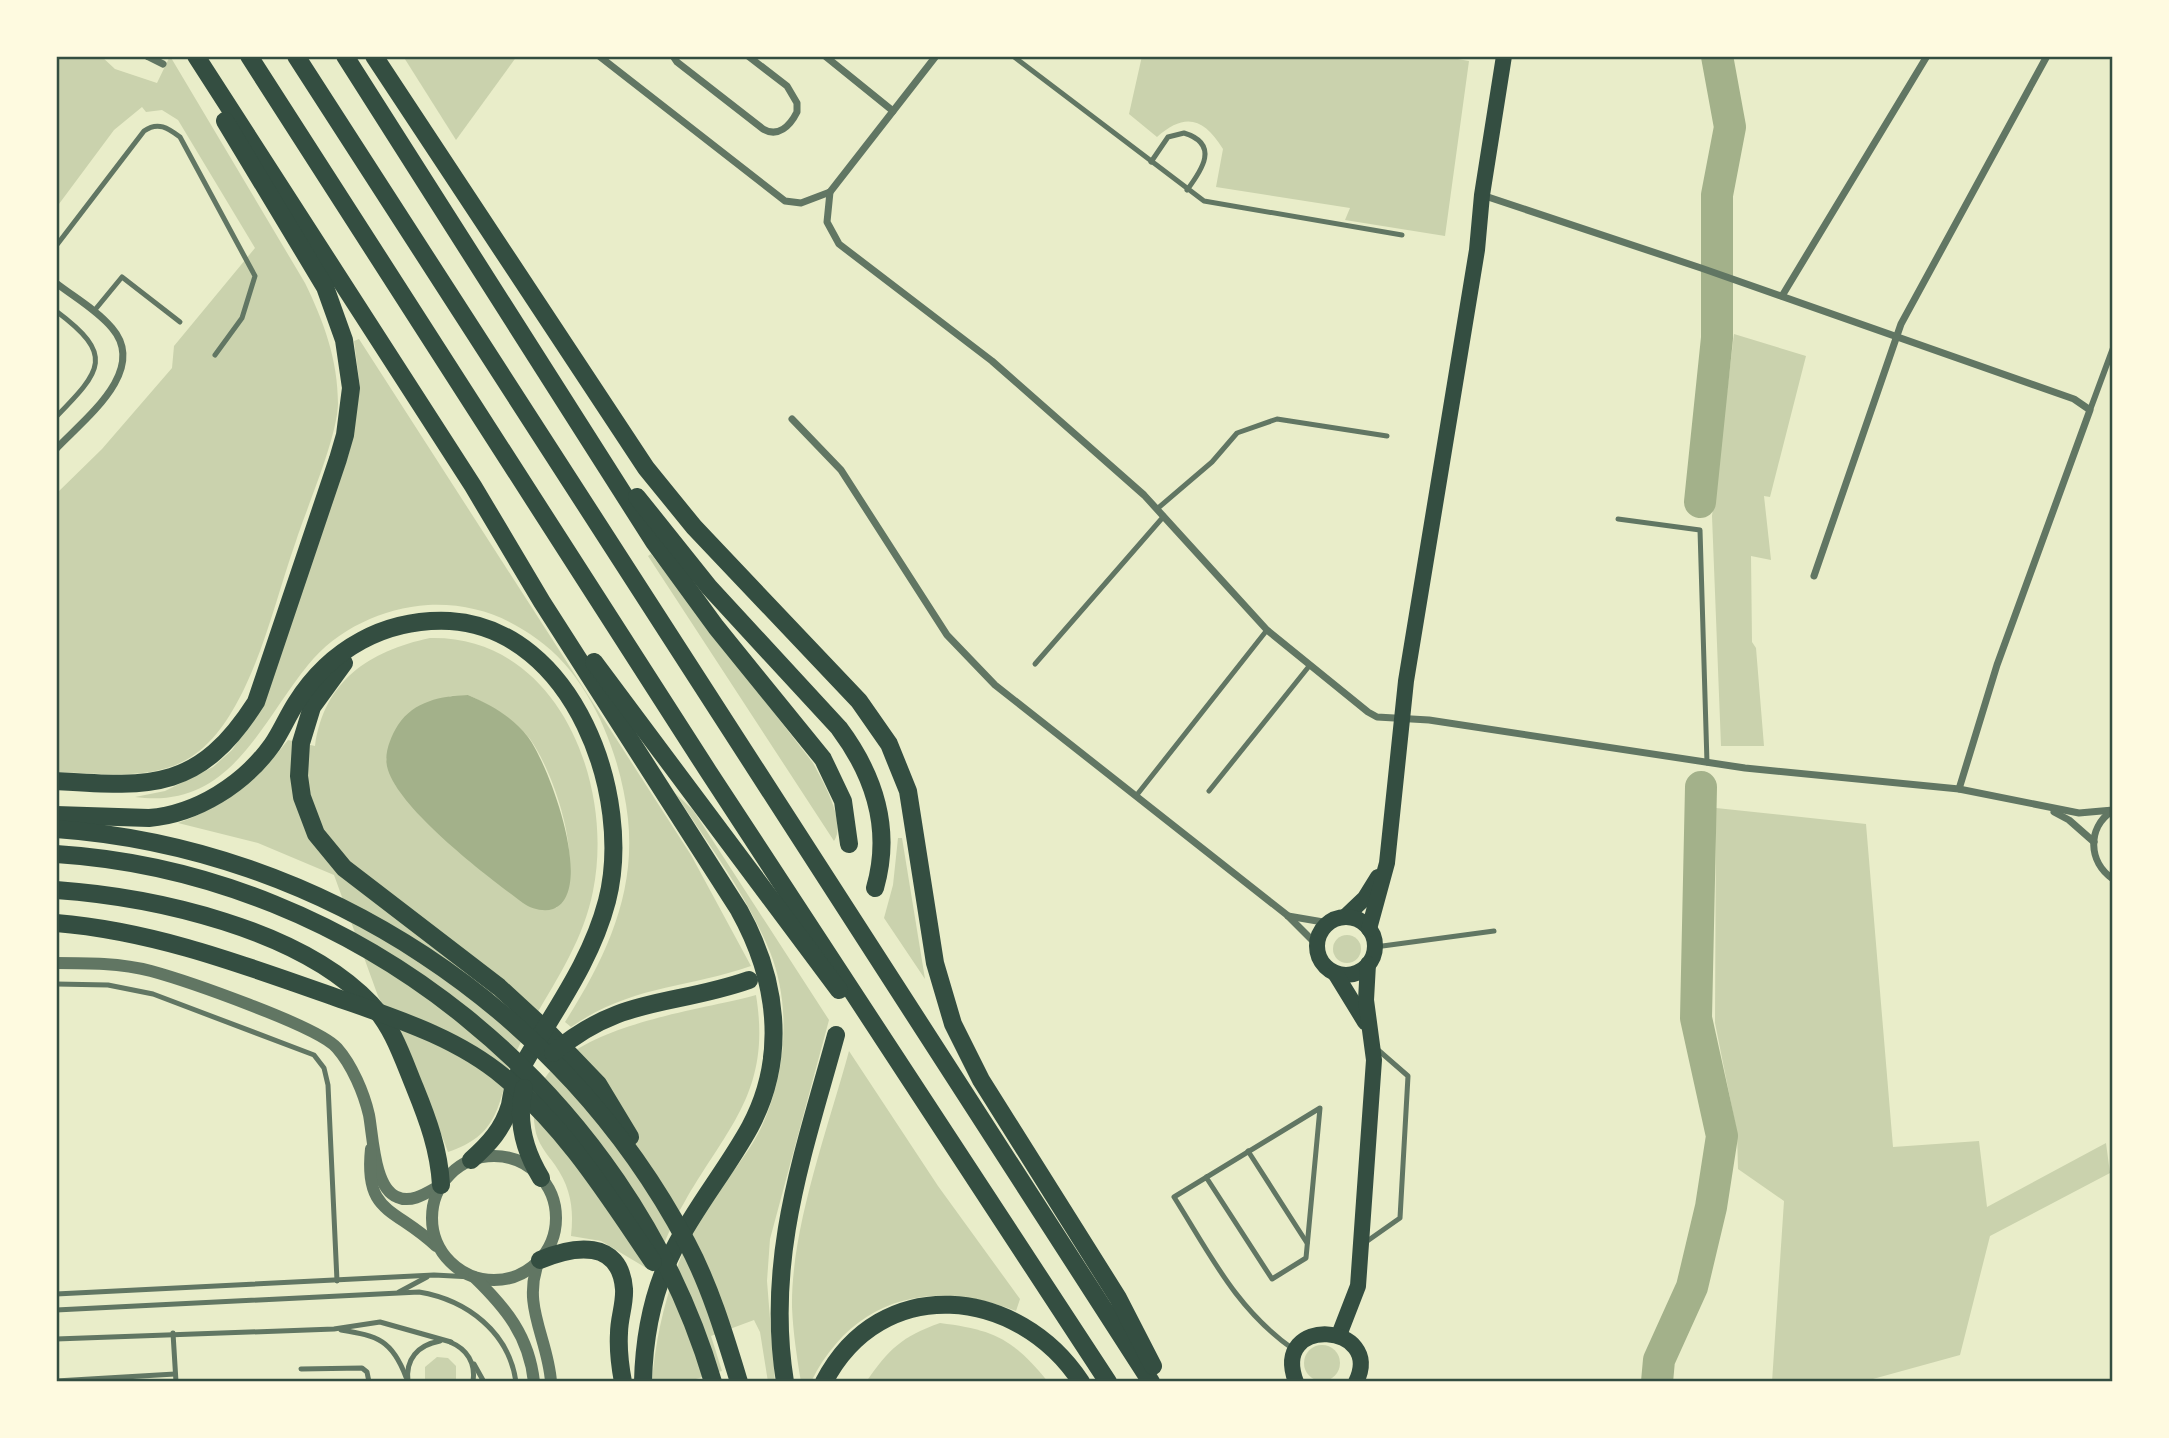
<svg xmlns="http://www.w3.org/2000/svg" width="2169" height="1438" font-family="'Space Grotesk',sans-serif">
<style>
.green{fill:#cad2ad;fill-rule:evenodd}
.water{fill:#a3b18a}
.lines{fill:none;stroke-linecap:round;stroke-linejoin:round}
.river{stroke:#a3b18a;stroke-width:32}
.service{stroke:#617663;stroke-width:5}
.pedestrian{stroke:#617663;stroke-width:6}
.minor{stroke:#617663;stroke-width:7}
.tertiary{stroke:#617663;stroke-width:12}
.primary{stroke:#344e41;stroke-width:16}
.motorway{stroke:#344e41;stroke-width:18}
.neatline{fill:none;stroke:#344e41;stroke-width:2.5}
</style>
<rect width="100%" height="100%" fill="#e9edc9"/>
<g class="green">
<path d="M 56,56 L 101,56 L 115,69 L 157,83 L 170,56 L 305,283 C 324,322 338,360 338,404 C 337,438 307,507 296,541 C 279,589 267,641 245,687 C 233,712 216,741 191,757 C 152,782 100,773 56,772 L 56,494 L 102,449 L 172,368 L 174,346 L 255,248 L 178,120 L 162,110 L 146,112 L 142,107 L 114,130 L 56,208 Z"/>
<polygon points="403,56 517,56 456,140"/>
<path d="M 1142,56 L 1441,56 L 1469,61 L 1445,236 L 1345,220 L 1350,208 L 1216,187 L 1223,149 C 1204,118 1185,112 1157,137 L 1129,114 Z"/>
<polygon points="1734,334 1806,356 1770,497 1764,496 1771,560 1751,556 1752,642 1756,648 1764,746 1721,746 1712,516"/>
<path d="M 359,339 L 691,855 L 751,966 C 684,989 632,985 571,1027 L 565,1022 C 605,959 636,895 628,819 C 621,755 591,677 537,639 C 505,615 469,603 428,605 C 383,608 337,629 308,665 C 259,725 230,810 135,797 L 165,791 L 213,767 L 232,750 L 262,707 L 349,453 L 360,387 L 354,341 Z"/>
<path d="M 651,554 L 813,763 C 822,780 847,822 834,841 L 648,556 Z"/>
<path d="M 430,638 C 557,635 615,783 593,891 C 582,948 546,994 520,1044 C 495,1092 509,1132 448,1152 L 419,1075 L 378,996 L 334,875 L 258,843 L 178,823 C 225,806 257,780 288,740 L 315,746 C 324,681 369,651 430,638 ZM 468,695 C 490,705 515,720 530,739 C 555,774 589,873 556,908 L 396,786 L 386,759 L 450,696 Z"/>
<path d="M 675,793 L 693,810 L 829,1020 L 770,1239 L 767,1281 L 775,1382 L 768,1382 L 760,1332 L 754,1320 L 711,1336 L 722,1371 L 686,1382 L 652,1382 C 656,1331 669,1281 691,1234 C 710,1196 742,1166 761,1128 C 786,1075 792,1007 770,952 C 747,895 708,844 675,793 Z"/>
<polygon points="1716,808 1866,824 1893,1147 1979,1141 1987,1207 2106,1143 2110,1173 1990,1236 1960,1355 1862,1382 1772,1382 1784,1201 1738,1169 1737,1133 1715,1023"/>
<polygon points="898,838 902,838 925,979 884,918 893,885"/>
<circle cx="1347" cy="949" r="14"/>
<path d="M 756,995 C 772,1092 727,1127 684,1203 C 671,1224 662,1249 653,1272 L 601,1241 L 571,1236 C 574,1209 571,1188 555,1165 C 547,1154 537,1143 535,1128 C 517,1029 694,1013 756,995 Z"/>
<path d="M 849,1051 L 938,1186 L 1020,1299 L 1016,1311 C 932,1278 853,1297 811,1382 L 801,1382 C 797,1358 793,1332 792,1307 C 791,1227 828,1129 849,1051 Z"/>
<path d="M 940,1323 C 995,1330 1013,1339 1048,1382 L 866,1382 C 889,1349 901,1337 940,1323 Z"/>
<circle cx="1322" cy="1363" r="18"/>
<polygon points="437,1357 448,1358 456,1366 456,1382 425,1382 425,1367"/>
</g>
<path class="water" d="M 468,695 C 491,705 513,717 528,737 C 548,763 597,892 553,909 C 544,912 531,909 523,903 C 488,877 401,811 388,770 C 383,755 390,738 398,725 C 414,701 441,696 468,695 Z"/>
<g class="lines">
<g class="river">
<polyline points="1700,502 1717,338 1717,195 1730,127 1717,56"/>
<polyline points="1657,1382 1659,1360 1692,1287 1711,1207 1722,1136 1696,1018 1701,787"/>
</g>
<g class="service">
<polyline points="1013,56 1204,201 1402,235"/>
<path d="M 1151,162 L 1168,137 L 1184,133 C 1220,144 1202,170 1187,190"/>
<path d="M 56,246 L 144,131 C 158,121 168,128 180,137 L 255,276 L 242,318 L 215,355"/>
<path d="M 56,311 C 115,355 102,370 56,417"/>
<polyline points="94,311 122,277 180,322"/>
<polyline points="1157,509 1212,462 1237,433 1277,419 1387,436"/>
<polyline points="1618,519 1700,530 1707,763"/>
<polyline points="1035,664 1164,516"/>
<polyline points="1209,791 1310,665"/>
<polyline points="1136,796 1267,630"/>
<polyline points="1375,947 1494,931"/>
<polyline points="56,984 108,985 153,994 314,1055 324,1068 328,1085 337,1281"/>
<polyline points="1248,1151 1307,1243"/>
<path d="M 1206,1177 L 1272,1279 L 1306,1258 L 1320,1108 L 1174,1197 C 1210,1254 1236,1309 1293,1349"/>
<polyline points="1363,1244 1400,1218 1408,1076 1377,1049"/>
<polyline points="399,1292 427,1277"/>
<polyline points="56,1294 434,1275 472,1277"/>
<path d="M 56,1310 L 419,1292 C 467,1300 509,1332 516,1382"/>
<path d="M 341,1330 C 378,1336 392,1340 406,1377"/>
<polyline points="173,1333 176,1382"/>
<polyline points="56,1339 334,1329 380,1322 451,1342"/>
<path d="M 450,1342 C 467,1349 476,1363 473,1382"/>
<polyline points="474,1364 484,1382"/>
<polyline points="301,1369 362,1368 367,1372 369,1382"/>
<polyline points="56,1381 175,1374"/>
<path d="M 408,1382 C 405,1359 418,1345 440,1341"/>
</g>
<polyline class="pedestrian" points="2090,410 2113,348"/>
<g class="minor">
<polyline points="147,56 163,64"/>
<polyline points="599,56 785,201 801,203 830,192 936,56"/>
<path d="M 673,56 L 677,62 L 763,129 C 778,138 790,126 797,112 L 797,103 L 787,86 L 748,56"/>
<polyline points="825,56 893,111"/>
<polyline points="830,192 827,222 839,244 992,361 1144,495 1267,630 1368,712 1377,717 1429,720 1745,768 1959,789 2079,813 2113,810"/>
<polyline points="1482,195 1701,268 2074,399 2090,410 1997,665 1959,789"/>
<path d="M 56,283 C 74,297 97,310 112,328 C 149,371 83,420 56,449"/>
<polyline points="1782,296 1927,56"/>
<polyline points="792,419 841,470 947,635 995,685 1287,915 1317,945"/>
<polyline points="1814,576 1901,324 2047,56"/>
<path d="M 2112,811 C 2087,828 2088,862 2113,879"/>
<polyline points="2054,812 2069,820 2094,842"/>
<polyline points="1288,916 1329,923"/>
</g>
<g class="tertiary">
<path d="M 56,963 C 87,963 121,963 151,971 C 184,980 318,1026 337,1048 C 352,1065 364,1093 369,1115 C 373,1136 374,1188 397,1197 C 412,1204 428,1192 441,1185"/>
<path d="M 371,1149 C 364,1215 395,1207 436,1246"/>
<circle cx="494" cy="1218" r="62"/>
<path d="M 539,1261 C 521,1305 548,1338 551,1382"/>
<path d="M 474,1277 C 506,1308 529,1336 534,1382"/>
</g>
<g class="primary">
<polyline points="1345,917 1365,898 1378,877"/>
<circle cx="1346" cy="946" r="29"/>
<polyline points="1369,929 1387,863 1406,681 1477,250 1482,195 1504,56"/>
<polyline points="1335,973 1365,1022"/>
<polyline points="1339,1335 1358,1286 1374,1060 1366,1000 1368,964"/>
<path d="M 1296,1382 C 1270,1314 1385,1323 1356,1382"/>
</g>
<g class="motorway">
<path d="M 196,56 L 473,486 L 542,602 L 739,910 C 777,978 788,1056 750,1127 C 727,1169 696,1206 674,1249 C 653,1290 644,1337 643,1382"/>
<polyline points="249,56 708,771 1108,1382"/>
<polyline points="296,56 1151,1382"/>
<polyline points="345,56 654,542 716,627 823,759 843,801 849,844"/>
<polyline points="374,56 646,468 694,527 859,701 889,744 908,791 935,963 953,1024 981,1080 1118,1298 1153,1366"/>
<path d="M 637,497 L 709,587 L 839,728 C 874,775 892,829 875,888"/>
<polyline points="594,662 839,990"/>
<polyline points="344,663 312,707 301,743 299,776 302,797 316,834 344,868 499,987 549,1033 598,1084 630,1137"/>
<path d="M 56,781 C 152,787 199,791 256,702 L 338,459 L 345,435 L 351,388 L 344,340 L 325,287 L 225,121"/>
<path d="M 56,815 L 149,818 C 197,814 244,784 272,745 C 281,732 287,717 296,703 C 330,649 385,618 450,621 C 574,629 634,797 607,901 C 590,966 549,1017 518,1074 C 513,1083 512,1095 510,1105 C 503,1129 489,1144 471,1160"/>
<path d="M 56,829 C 321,848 563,1009 687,1243 C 710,1286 725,1336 739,1382"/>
<path d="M 56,854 C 357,873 628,1094 713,1382"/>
<path d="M 56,890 C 155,897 300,929 371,1004 C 393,1027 403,1059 415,1088 C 428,1120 439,1150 441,1185"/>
<path d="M 56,923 C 153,931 241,964 332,996 C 391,1017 455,1036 504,1077 C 566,1128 608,1196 653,1262"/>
<path d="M 553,1053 C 622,995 672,1007 749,980"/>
<path d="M 524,1088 C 516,1120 524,1150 541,1178"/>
<path d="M 540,1260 C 573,1246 620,1238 624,1289 C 625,1304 619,1318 619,1333 C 618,1349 620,1366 623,1382"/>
<path d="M 785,1382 C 765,1258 804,1152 836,1035"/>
<path d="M 824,1382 C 881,1272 1018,1286 1081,1382"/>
</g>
</g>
<rect width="2169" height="1438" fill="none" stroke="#fefae0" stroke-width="116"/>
<rect x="58" y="58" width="2053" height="1322" class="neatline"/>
</svg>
